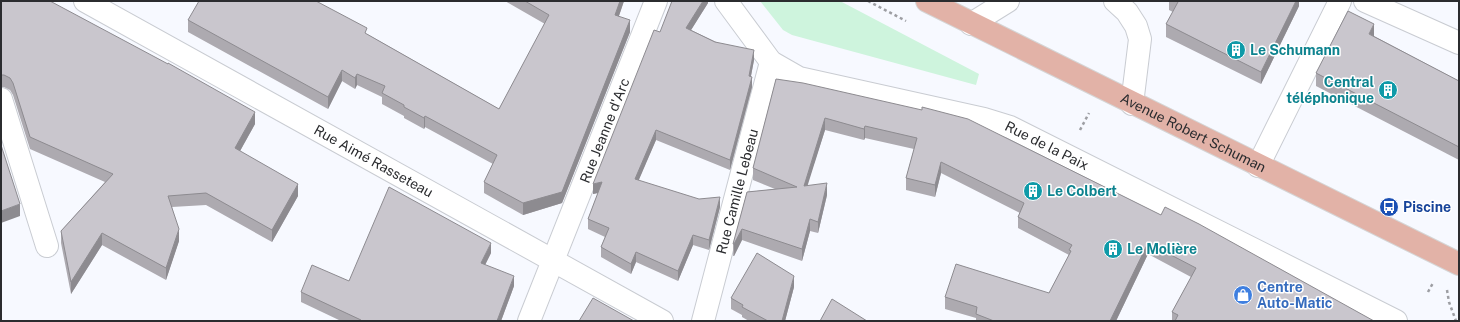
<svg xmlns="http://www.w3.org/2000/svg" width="1460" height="322" font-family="'Public Sans',sans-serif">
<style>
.green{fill:#cef4dd}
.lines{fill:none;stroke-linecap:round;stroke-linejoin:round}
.minor-casing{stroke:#c9ccd2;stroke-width:24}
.major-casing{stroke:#d5d5d5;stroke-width:24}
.path{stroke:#9d9ea3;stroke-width:2.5;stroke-dasharray:3 3;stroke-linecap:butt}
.minor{stroke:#fff;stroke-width:22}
.major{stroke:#e2b2a7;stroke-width:22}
.wall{fill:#adaab0}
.shaded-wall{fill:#8d8b90}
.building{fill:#c9c6cd;stroke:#8d8b90}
.labels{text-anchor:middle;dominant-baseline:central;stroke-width:3;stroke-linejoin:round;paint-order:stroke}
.culture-label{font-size:14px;font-weight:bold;fill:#0d838f;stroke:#fff;text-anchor:start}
.street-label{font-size:14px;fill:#2b2c2f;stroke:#fff}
.transit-label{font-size:14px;font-weight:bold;fill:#164399;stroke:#fff;text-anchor:start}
.shop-label{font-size:14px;font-weight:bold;fill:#366cbe;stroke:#fff;text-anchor:start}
</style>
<rect width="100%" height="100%" fill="#f7f9ff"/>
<polygon class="green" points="760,1 840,1 979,74 976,85 792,35 783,30"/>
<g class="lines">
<defs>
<g id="minor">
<path id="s1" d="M 85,1 L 662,321"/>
<path id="s2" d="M 726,1 L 771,62 L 799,78 L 984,119 L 1010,127 L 1396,321"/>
<polyline points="1115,1 1127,12 1136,26 1140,39 1132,104"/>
<polyline points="1365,1 1459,43"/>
<polyline points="971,24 1008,1"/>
<polyline points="1,99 47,246"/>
<polyline points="1258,166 1340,1"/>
<path id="s3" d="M 529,321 L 656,1"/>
<path id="s4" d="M 703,321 L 771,62"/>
</g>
<g id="major">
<path id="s5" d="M 927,1 L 1459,264"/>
</g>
</defs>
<use href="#minor" class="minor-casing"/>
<use href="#major" class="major-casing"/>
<g class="path">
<polyline points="868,1 906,21"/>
<polyline points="1080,130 1089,113"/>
<polyline points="1447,290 1449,302 1456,321"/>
<polyline points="1428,292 1433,283"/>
</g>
<use href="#minor" class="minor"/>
<use href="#major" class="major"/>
</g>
<g class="wall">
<polygon points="1,1 255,124 240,151 298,196 272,242 206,205 172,207 179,241 166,280 102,245 71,294 61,243 61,231 105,182 30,149 13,95 10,90 4,87 1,87"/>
<polygon points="505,1 624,1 619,16 630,32 562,203 523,215 484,193 484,182 493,164 425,127 424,129 404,118 404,116 382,104 382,97 357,85 355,89 342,81 328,109 188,32 188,20 367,34 499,109 545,24"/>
<polygon points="708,1 708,3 691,30 754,60 751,76 752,87 730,170 656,140 638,181 720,207 709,250 693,245 678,281 636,262 631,274 601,257 601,247 605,237 588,229 588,219 598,193 593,194 660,32"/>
<polygon points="1169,1 1299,1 1299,6 1261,84 1166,37 1166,24 1173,12 1169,10"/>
<polygon points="1374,36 1459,81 1459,160 1316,86 1316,73"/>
<polygon points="776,79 1374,321 1172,321 1172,312 1191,277 1148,254 1116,321 976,321 976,318 945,309 945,297 1049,293 1069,255 1018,228 1018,217 1020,213 941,173 935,197 906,190 906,178 914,149 865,138 864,140 825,130 807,185 827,195 818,233 810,231 802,261 742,240 734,256 733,256 733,244 747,192 775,189 753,180 753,168"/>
<polygon points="491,253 485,265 514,286 501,321 341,321 301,302 301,292 349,281"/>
<polygon points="794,287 785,321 749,321 742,317 742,315 731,309 731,298"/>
</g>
<g class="shaded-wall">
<polygon points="620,1 624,1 615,27 615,15"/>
<polygon points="703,1 708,1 708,3 686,38 686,28"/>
<polygon points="1296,1 1299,1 1299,6 1261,84 1261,72"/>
<polygon points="630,20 630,32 562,203 523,215 523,203"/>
<polygon points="1374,24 1374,37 1369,34"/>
<polygon points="754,50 754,60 749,86 749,76"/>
<polygon points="342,70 342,81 328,109 328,97"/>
<polygon points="357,74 357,85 355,89 355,78"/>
<polygon points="752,77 752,87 730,170 730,160"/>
<polygon points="255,112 255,124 235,160 235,148"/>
<polygon points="425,116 425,127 424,129 424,118"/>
<polygon points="825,118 825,130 804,197 804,186"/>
<polygon points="865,126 865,138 864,140 864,129"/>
<polygon points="656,130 656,140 635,189 635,179"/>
<polygon points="941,162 941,173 935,197 935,185"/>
<polygon points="602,182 602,192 593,194 593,184"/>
<polygon points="827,183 827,195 818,233 818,222"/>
<polygon points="298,184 298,196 272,242 272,230"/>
<polygon points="720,197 720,207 709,250 709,240"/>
<polygon points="20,204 20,216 1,223 1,211"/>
<polygon points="810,219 810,231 802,261 802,249"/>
<polygon points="179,229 179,241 166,280 166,268"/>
<polygon points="742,229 742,240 734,256 734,244"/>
<polygon points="102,233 102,245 71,294 71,282"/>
<polygon points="693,235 693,245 678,281 678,271"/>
<polygon points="491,243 491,253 481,273 481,263"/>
<polygon points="1148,243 1148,254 1116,321 1110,321"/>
<polygon points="636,252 636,262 631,274 631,264"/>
<polygon points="514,276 514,286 501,321 497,321"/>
<polygon points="794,276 794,287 785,321 782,321"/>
</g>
<g class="building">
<polygon points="1,1 50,1 168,64 168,63 255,112 235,148 298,184 272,230 206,193 168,196 179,229 166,268 102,233 71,282 61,231 113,174 30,137 13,83 10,78 4,75 1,75"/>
<polygon points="199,1 316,1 367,28 365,33 499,109 549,15 525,1 620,1 615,15 630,20 562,192 523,203 484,182 497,155 425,116 424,118 404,107 404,105 382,93 385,86 357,74 355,78 342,70 328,97 188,20"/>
<polygon points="672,1 703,1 686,28 715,42 754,50 749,76 752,77 730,160 656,130 635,179 699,199 720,197 709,240 693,235 678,271 636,252 631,264 601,247 609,228 588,219 602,182 593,184 654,30 660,32"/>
<polygon points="1176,1 1296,1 1261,72 1166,24 1178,2"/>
<polygon points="1348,11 1374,24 1369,34 1459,81 1459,147 1316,73"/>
<polygon points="776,79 803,83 922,110 922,107 968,119 1161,215 1165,207 1199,224 1374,321 1175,321 1178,315 1172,312 1196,268 1148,243 1110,321 994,321 976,314 977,307 945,297 956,264 1049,293 1071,251 1069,250 1072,245 1018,217 1024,203 941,162 935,185 906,178 917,138 865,126 864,129 825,118 804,186 827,183 818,222 810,219 802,249 742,229 734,244 733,244 747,192 797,187 753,168"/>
<polygon points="1,145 20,204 1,211"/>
<polygon points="389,187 491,243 481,263 514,276 497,321 360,321 361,320 301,292 312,265 349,281"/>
<polygon points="757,253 794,276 782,321 768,321 742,307 743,305 731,298"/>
<polygon points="593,298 634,321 579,321"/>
<polygon points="832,299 867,321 820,321"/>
</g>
<defs>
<symbol id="building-disc" viewBox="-11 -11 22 22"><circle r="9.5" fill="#0f9aa8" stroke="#fff"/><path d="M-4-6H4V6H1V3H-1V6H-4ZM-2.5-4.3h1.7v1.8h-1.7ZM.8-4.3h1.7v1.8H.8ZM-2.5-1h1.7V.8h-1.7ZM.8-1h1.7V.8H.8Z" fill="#fff"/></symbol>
<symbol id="bus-disc" viewBox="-11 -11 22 22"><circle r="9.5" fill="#1a4fb4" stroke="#fff"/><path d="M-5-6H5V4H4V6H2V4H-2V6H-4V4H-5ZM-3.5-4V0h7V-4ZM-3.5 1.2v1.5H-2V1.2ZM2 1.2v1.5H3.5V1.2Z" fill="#fff"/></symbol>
<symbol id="shop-disc" viewBox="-11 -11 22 22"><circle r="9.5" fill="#3f7fe0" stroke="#fff"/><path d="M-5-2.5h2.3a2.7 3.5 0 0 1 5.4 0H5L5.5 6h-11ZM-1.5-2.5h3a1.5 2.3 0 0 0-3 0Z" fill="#fff"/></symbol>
</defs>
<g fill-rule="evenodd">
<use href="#building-disc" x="1225" y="39" width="22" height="22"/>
<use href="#building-disc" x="1377" y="79" width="22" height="22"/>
<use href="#building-disc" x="1022" y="180" width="22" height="22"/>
<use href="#bus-disc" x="1378" y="196" width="22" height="22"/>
<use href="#building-disc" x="1102" y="238" width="22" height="22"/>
<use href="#shop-disc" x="1232" y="284" width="22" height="22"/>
</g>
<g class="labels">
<g class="culture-label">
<text x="1250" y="50">Le Schumann</text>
<text x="1374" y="82" text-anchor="end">Central<tspan x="1374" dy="16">téléphonique</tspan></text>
<text x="1047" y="191">Le Colbert</text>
<text x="1127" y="249">Le Molière</text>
</g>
<g class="street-label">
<text stroke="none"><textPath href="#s3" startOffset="205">Rue Jeanne d'Arc</textPath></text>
<text stroke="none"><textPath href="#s5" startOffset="297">Avenue Robert Schuman</textPath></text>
<text stroke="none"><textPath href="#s2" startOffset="366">Rue de la Paix</textPath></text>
<text stroke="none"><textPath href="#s1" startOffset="330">Rue Aimé Rasseteau</textPath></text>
<text stroke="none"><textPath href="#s4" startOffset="134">Rue Camille Lebeau</textPath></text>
</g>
<g class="transit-label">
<text x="1403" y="207">Piscine</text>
</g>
<g class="shop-label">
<text x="1257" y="287">Centre<tspan x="1257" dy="16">Auto-Matic</tspan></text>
</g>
</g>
<rect width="1460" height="322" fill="none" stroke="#2b2c2f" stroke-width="4"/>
</svg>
